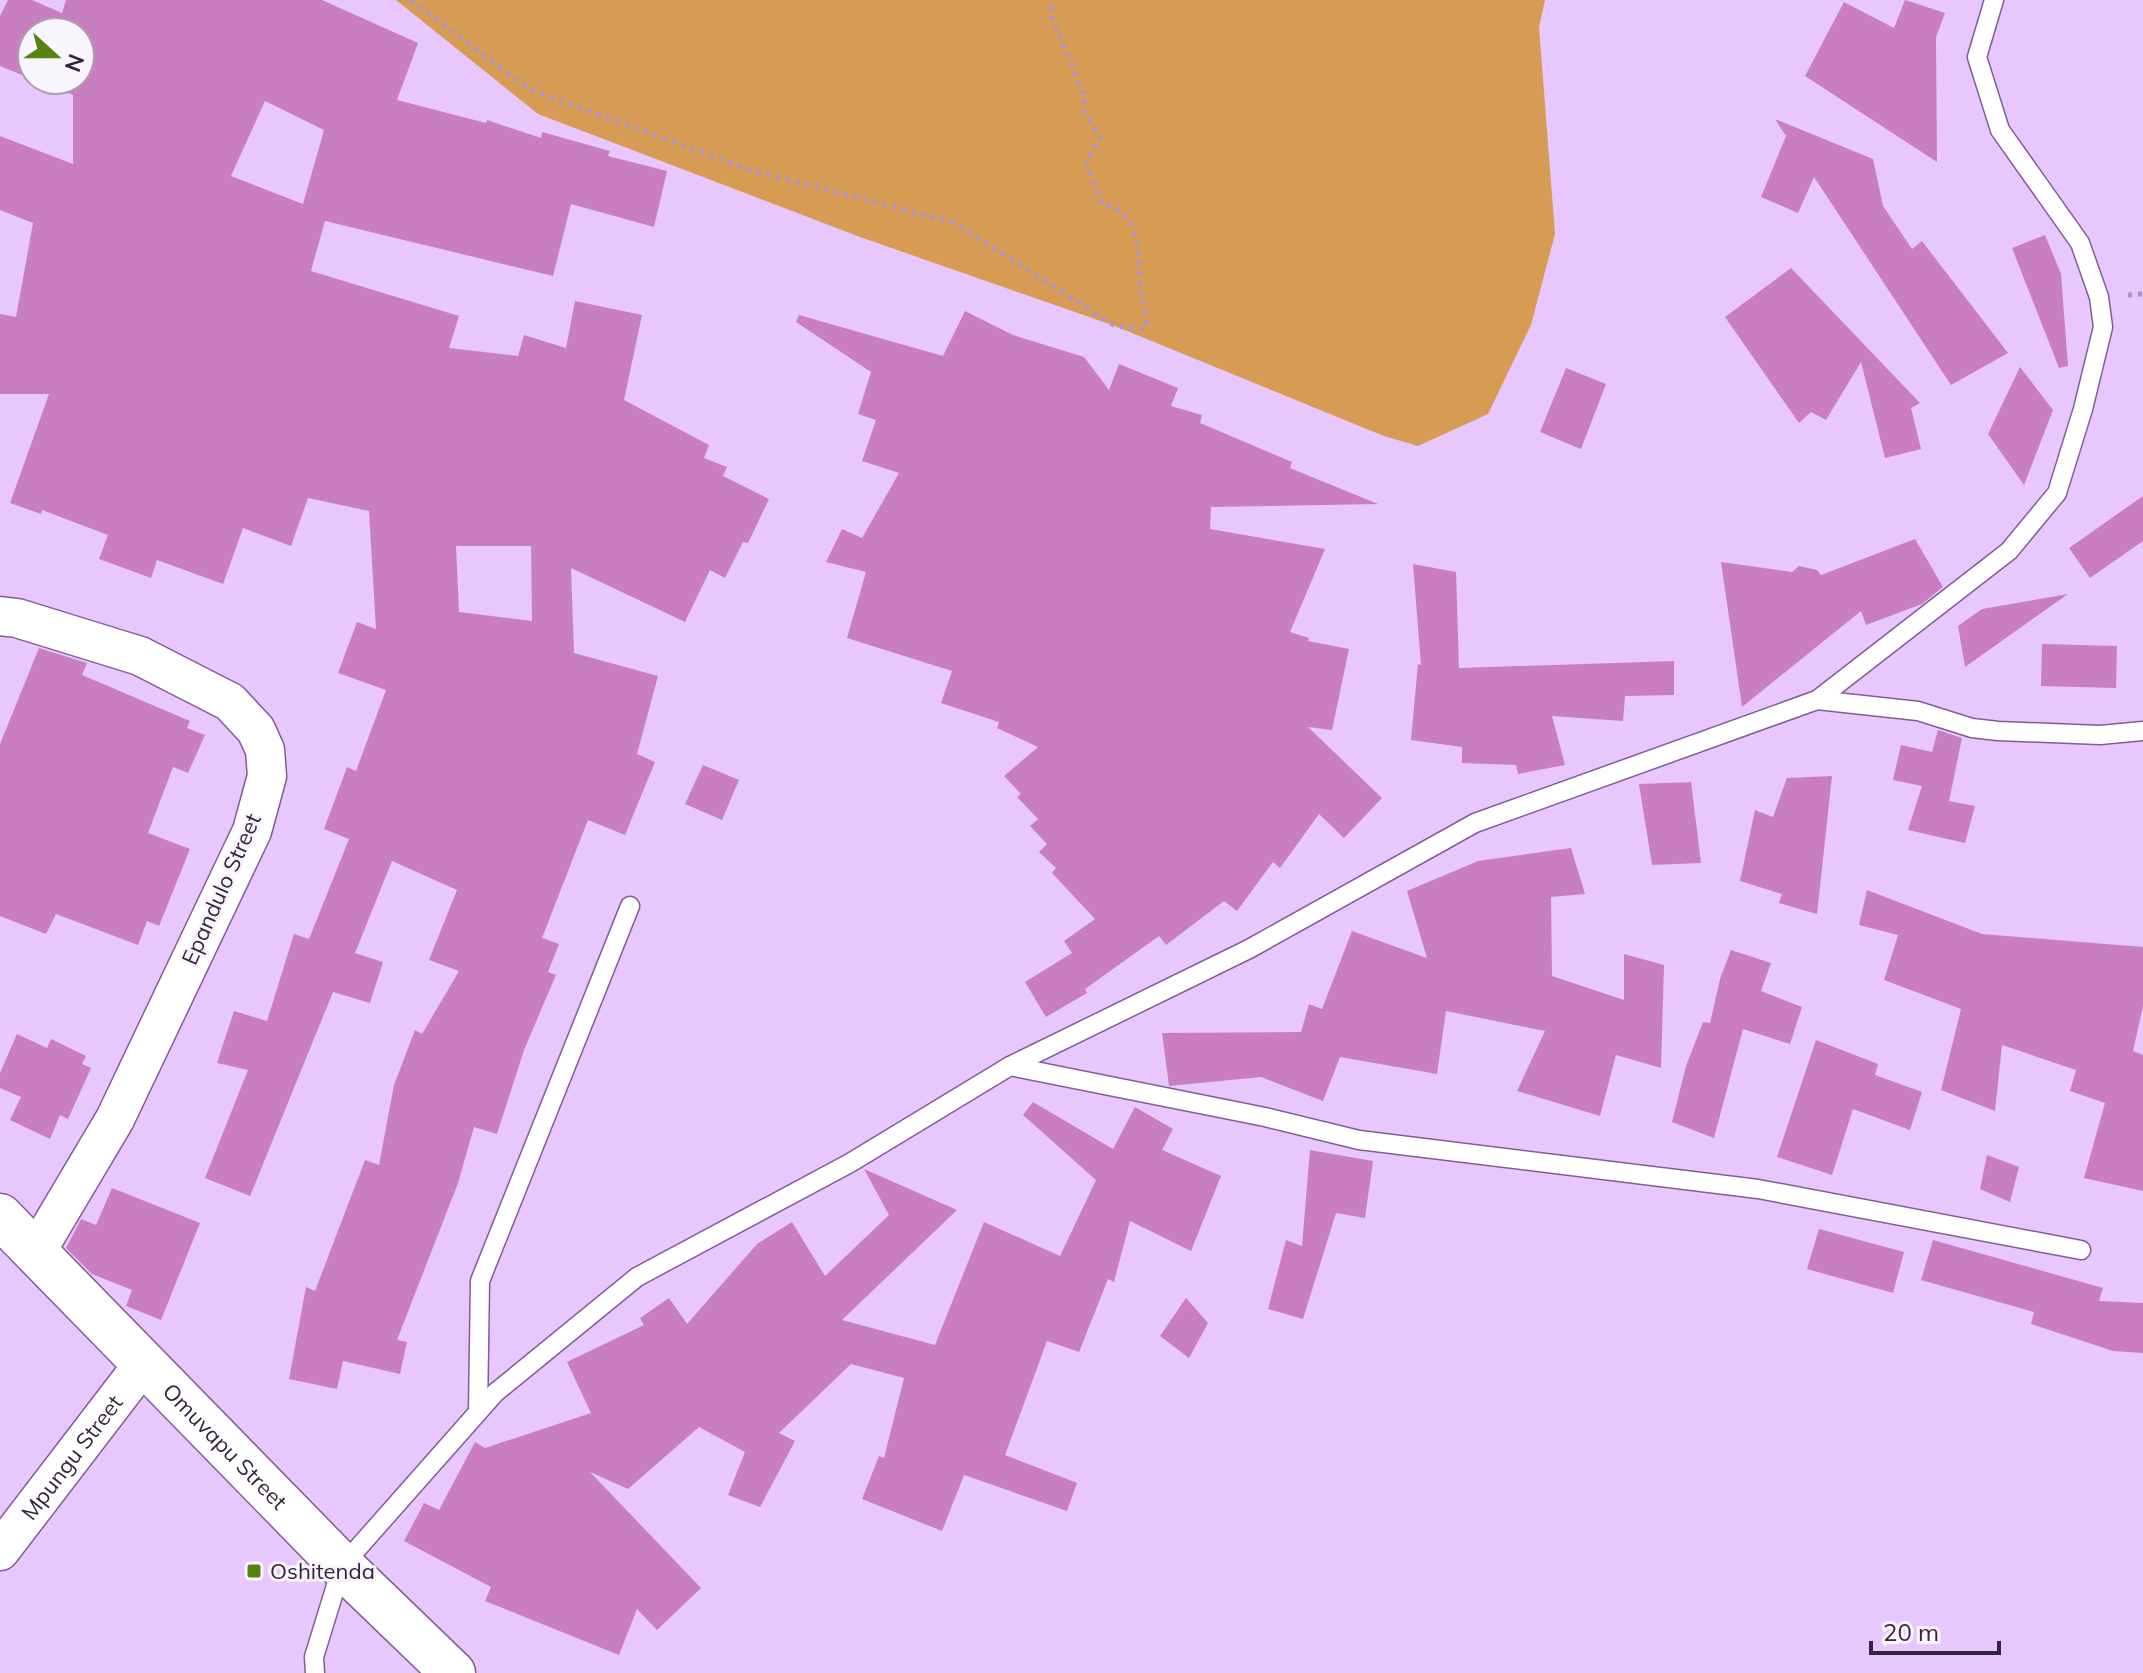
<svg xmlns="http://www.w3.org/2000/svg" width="2143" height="1673" font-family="Mulish,sans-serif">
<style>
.green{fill:#d69c54}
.building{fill:#ca7ec2;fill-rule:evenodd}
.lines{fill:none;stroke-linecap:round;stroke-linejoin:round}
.lane-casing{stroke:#815c99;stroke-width:21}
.street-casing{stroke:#815c99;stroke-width:41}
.secondary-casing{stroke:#815c99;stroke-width:47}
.path{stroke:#af94c2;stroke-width:5;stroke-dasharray:4 6;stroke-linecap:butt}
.lane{stroke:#fff;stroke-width:18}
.street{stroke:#fff;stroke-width:38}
.secondary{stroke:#fff;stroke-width:44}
.poi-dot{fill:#548312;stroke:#f9f5fc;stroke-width:3}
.labels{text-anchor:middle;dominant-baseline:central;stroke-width:6;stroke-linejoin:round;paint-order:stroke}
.street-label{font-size:22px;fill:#34243f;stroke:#f9f5fc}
.poi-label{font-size:22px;fill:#34243f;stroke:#f9f5fc;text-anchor:start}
</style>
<rect width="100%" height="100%" fill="#e7c7fe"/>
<polygon class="green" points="396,0 1545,0 1539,27 1555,234 1531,325 1488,414 1418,446 1384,436 1115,326 860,237 538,114"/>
<g class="building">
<path d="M 8,0 L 32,0 L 62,13 L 66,0 L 322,0 L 418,43 L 397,100 L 486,123 L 487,120 L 541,138 L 542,132 L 610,151 L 608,156 L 667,171 L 654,227 L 571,204 L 553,276 L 325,221 L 311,271 L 459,316 L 449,348 L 518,356 L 524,335 L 566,348 L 575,301 L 642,315 L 624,400 L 709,445 L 704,458 L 727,467 L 723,476 L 769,499 L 748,543 L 743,542 L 725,578 L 710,570 L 685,622 L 571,568 L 574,653 L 658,676 L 637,754 L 655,762 L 625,835 L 588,820 L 542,938 L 559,944 L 548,972 L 556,975 L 524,1050 L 497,1134 L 474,1127 L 458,1183 L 397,1340 L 407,1342 L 400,1374 L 343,1361 L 337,1389 L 289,1379 L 306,1287 L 315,1291 L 365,1160 L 379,1165 L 394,1085 L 415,1030 L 422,1034 L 459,971 L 429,960 L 457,890 L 392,861 L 355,953 L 383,962 L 370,1003 L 333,992 L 250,1196 L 205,1178 L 248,1070 L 217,1063 L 234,1011 L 267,1021 L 294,934 L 309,939 L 349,839 L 324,829 L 347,767 L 356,771 L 386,690 L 338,673 L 357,622 L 376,629 L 369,511 L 308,498 L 291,546 L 243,528 L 223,584 L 157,560 L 151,578 L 99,559 L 108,535 L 42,510 L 41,514 L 10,503 L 49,394 L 0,394 L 0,314 L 16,317 L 33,223 L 0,210 L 0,136 L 73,164 L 73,95 L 35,80 L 80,80 L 80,32 L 32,32 L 32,79 L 0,66 L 0,16 ZM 265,101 L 324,130 L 303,204 L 231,176 ZM 456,546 L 531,546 L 532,621 L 459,612 Z"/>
<polygon points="1905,0 1945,13 1936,37 1937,162 1805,76 1844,2 1894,28"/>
<polygon points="1775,119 1873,159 1883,206 1912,249 1922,241 2008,353 1951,385 1814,177 1798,213 1761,197 1786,136"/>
<polygon points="2045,235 2061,274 2068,366 2059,368 2012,248"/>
<polygon points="1791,268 1920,403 1911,408 1921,449 1885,458 1861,362 1826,420 1811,412 1799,423 1725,317"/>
<polygon points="965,311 1013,335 1084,357 1109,390 1119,364 1178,388 1171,406 1202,415 1200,423 1292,462 1290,468 1378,504 1211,507 1210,529 1325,549 1290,632 1309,638 1308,641 1349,649 1332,730 1308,727 1382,798 1344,838 1319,814 1280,868 1273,862 1237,911 1224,901 1166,945 1159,936 1085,989 1087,993 1046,1017 1025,982 1072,953 1064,941 1095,919 1052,873 1056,868 1039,852 1047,844 1030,826 1038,819 1017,797 1021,794 1004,776 1038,747 997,728 999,722 941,703 952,671 847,638 866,572 826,562 842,529 862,538 899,473 862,461 876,420 858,414 871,372 796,322 799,315 943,356"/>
<polygon points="2020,367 2053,410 2024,485 1988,434"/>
<polygon points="1566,368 1606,384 1581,449 1540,432"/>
<polygon points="2143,496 2143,541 2090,578 2069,548"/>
<polygon points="1915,539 1943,587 1922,604 1866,625 1861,611 1742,707 1721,562 1792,572 1799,566 1817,570 1821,575"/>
<polygon points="1413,564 1456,572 1459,668 1674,661 1674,695 1625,696 1623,721 1552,716 1565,765 1518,774 1516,765 1462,763 1462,747 1411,740 1418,664 1421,665"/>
<polygon points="2068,594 1965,667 1958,626 1982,609"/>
<polygon points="2042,644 2117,646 2116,688 2041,686"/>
<polygon points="39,648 87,663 82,675 190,721 187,728 205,735 188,773 173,767 148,833 190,849 159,926 147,921 138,945 56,914 46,934 0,916 0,744"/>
<polygon points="1938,730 1962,738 1949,801 1975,806 1965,843 1908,830 1922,786 1893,780 1901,745 1932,752"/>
<polygon points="703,765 739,780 722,820 685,804"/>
<polygon points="1832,776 1817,914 1779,903 1782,894 1740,881 1755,810 1773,817 1787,778"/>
<polygon points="1691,782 1701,863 1652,865 1639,784"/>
<polygon points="1571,848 1585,894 1551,897 1552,976 1624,1000 1624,954 1664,965 1661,1068 1616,1055 1600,1116 1517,1091 1545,1031 1446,1011 1437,1074 1340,1057 1323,1101 1261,1077 1169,1086 1162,1033 1301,1032 1309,1004 1322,1009 1352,931 1427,958 1407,891 1478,861"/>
<polygon points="1867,890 1982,934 2143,947 2143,1006 2133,1051 2143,1055 2143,1191 2084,1178 2105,1103 2070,1091 2076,1070 2002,1045 1995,1111 1941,1090 1961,1009 1884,980 1898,935 1859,925"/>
<polygon points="1731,950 1771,963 1761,991 1802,1007 1790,1044 1743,1029 1714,1138 1672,1122 1686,1066 1703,1022 1710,1023 1720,979"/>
<polygon points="17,1034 47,1048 51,1039 86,1056 82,1064 91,1068 68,1119 60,1115 50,1139 10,1120 21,1097 0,1088 0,1073"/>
<polygon points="1816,1040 1878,1064 1875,1075 1922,1092 1910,1130 1853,1109 1832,1175 1777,1157"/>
<polygon points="1033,1102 1113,1149 1135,1107 1173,1129 1162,1150 1221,1176 1191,1251 1130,1221 1114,1282 1108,1279 1079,1352 1047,1341 1005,1455 1077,1483 1067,1511 964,1475 942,1531 862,1499 879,1456 884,1458 904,1378 851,1364 779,1433 795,1441 760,1507 728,1495 745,1452 699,1427 628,1489 590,1472 701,1588 657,1630 637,1609 619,1655 485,1601 491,1587 404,1541 424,1503 439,1510 475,1442 485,1448 591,1413 567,1362 644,1325 640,1318 669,1298 687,1324 757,1244 792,1222 825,1276 889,1215 864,1169 957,1210 842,1320 935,1345 984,1222 1060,1256 1096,1180 1023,1115"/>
<polygon points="1310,1150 1373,1161 1365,1218 1336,1213 1303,1319 1268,1309 1286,1240 1302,1246"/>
<polygon points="1987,1155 2019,1167 2010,1202 1980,1189"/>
<polygon points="112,1188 200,1223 161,1320 126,1306 132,1290 92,1274 66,1248 81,1219 96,1225"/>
<polygon points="1819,1229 1904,1252 1893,1293 1807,1269"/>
<polygon points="1933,1240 2103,1288 2099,1301 2143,1303 2143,1353 2113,1351 2031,1324 2034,1312 1921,1280"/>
<polygon points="1186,1298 1208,1323 1189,1358 1160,1336"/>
</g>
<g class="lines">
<defs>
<g id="lane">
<polyline points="1817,700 1918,711 1972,728 1998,731 2100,735 2143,731"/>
<polyline points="1010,1066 1265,1117 1359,1140 1758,1189 2081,1250"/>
<polyline points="478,1412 480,1281 630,906"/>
<polyline points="315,1673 314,1657 342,1566 495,1393 637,1277 850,1163 1010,1066 1249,949 1475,823 1817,700 2009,551 2057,493 2083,409 2103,327 2099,297 2080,243 2000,130 1977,57 1994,0"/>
</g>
<g id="street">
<polyline points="0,616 17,618 140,656 230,702 256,730 265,750 267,776 252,831 115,1119 36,1252"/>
<path id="s1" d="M 0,1551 L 144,1363"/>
</g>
<g id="secondary">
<path id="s2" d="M 0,1216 L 342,1566 L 453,1673"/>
</g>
</defs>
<use href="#lane" class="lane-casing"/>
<use href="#street" class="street-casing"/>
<use href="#secondary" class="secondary-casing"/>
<g class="path">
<path d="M 411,0 L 529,89 L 748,169 L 955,223 L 1115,326 L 1145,329 C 1149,314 1143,307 1141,292 C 1137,261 1145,210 1102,205 L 1086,162 L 1100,138 L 1085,112 L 1083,92 L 1051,15 L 1051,0"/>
<polyline points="2128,295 2143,294"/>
</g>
<use href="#lane" class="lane"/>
<use href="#street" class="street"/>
<use href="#secondary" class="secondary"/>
</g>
<rect class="poi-dot" x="246" y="1563" width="16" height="16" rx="4"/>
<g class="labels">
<g class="street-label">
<text transform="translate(221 889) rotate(-66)">Epandulo Street</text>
<text stroke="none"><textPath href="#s2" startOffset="322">Omuvapu Street</textPath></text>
<text stroke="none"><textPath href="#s1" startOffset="118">Mpungu Street</textPath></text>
</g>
<g class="poi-label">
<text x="270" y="1571">Oshitenda</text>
</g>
</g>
<g transform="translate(56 56) rotate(111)"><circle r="38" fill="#f9f5fc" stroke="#aaa1b0" stroke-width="2"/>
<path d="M0-6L14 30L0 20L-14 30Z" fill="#548312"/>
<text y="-12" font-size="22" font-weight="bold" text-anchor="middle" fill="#34243f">N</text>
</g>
<path d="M1871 1641v12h128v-12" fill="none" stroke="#34243f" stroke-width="4"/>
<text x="1883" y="1641" font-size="24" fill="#34243f" stroke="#f9f5fc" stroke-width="6" paint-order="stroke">20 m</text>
</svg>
